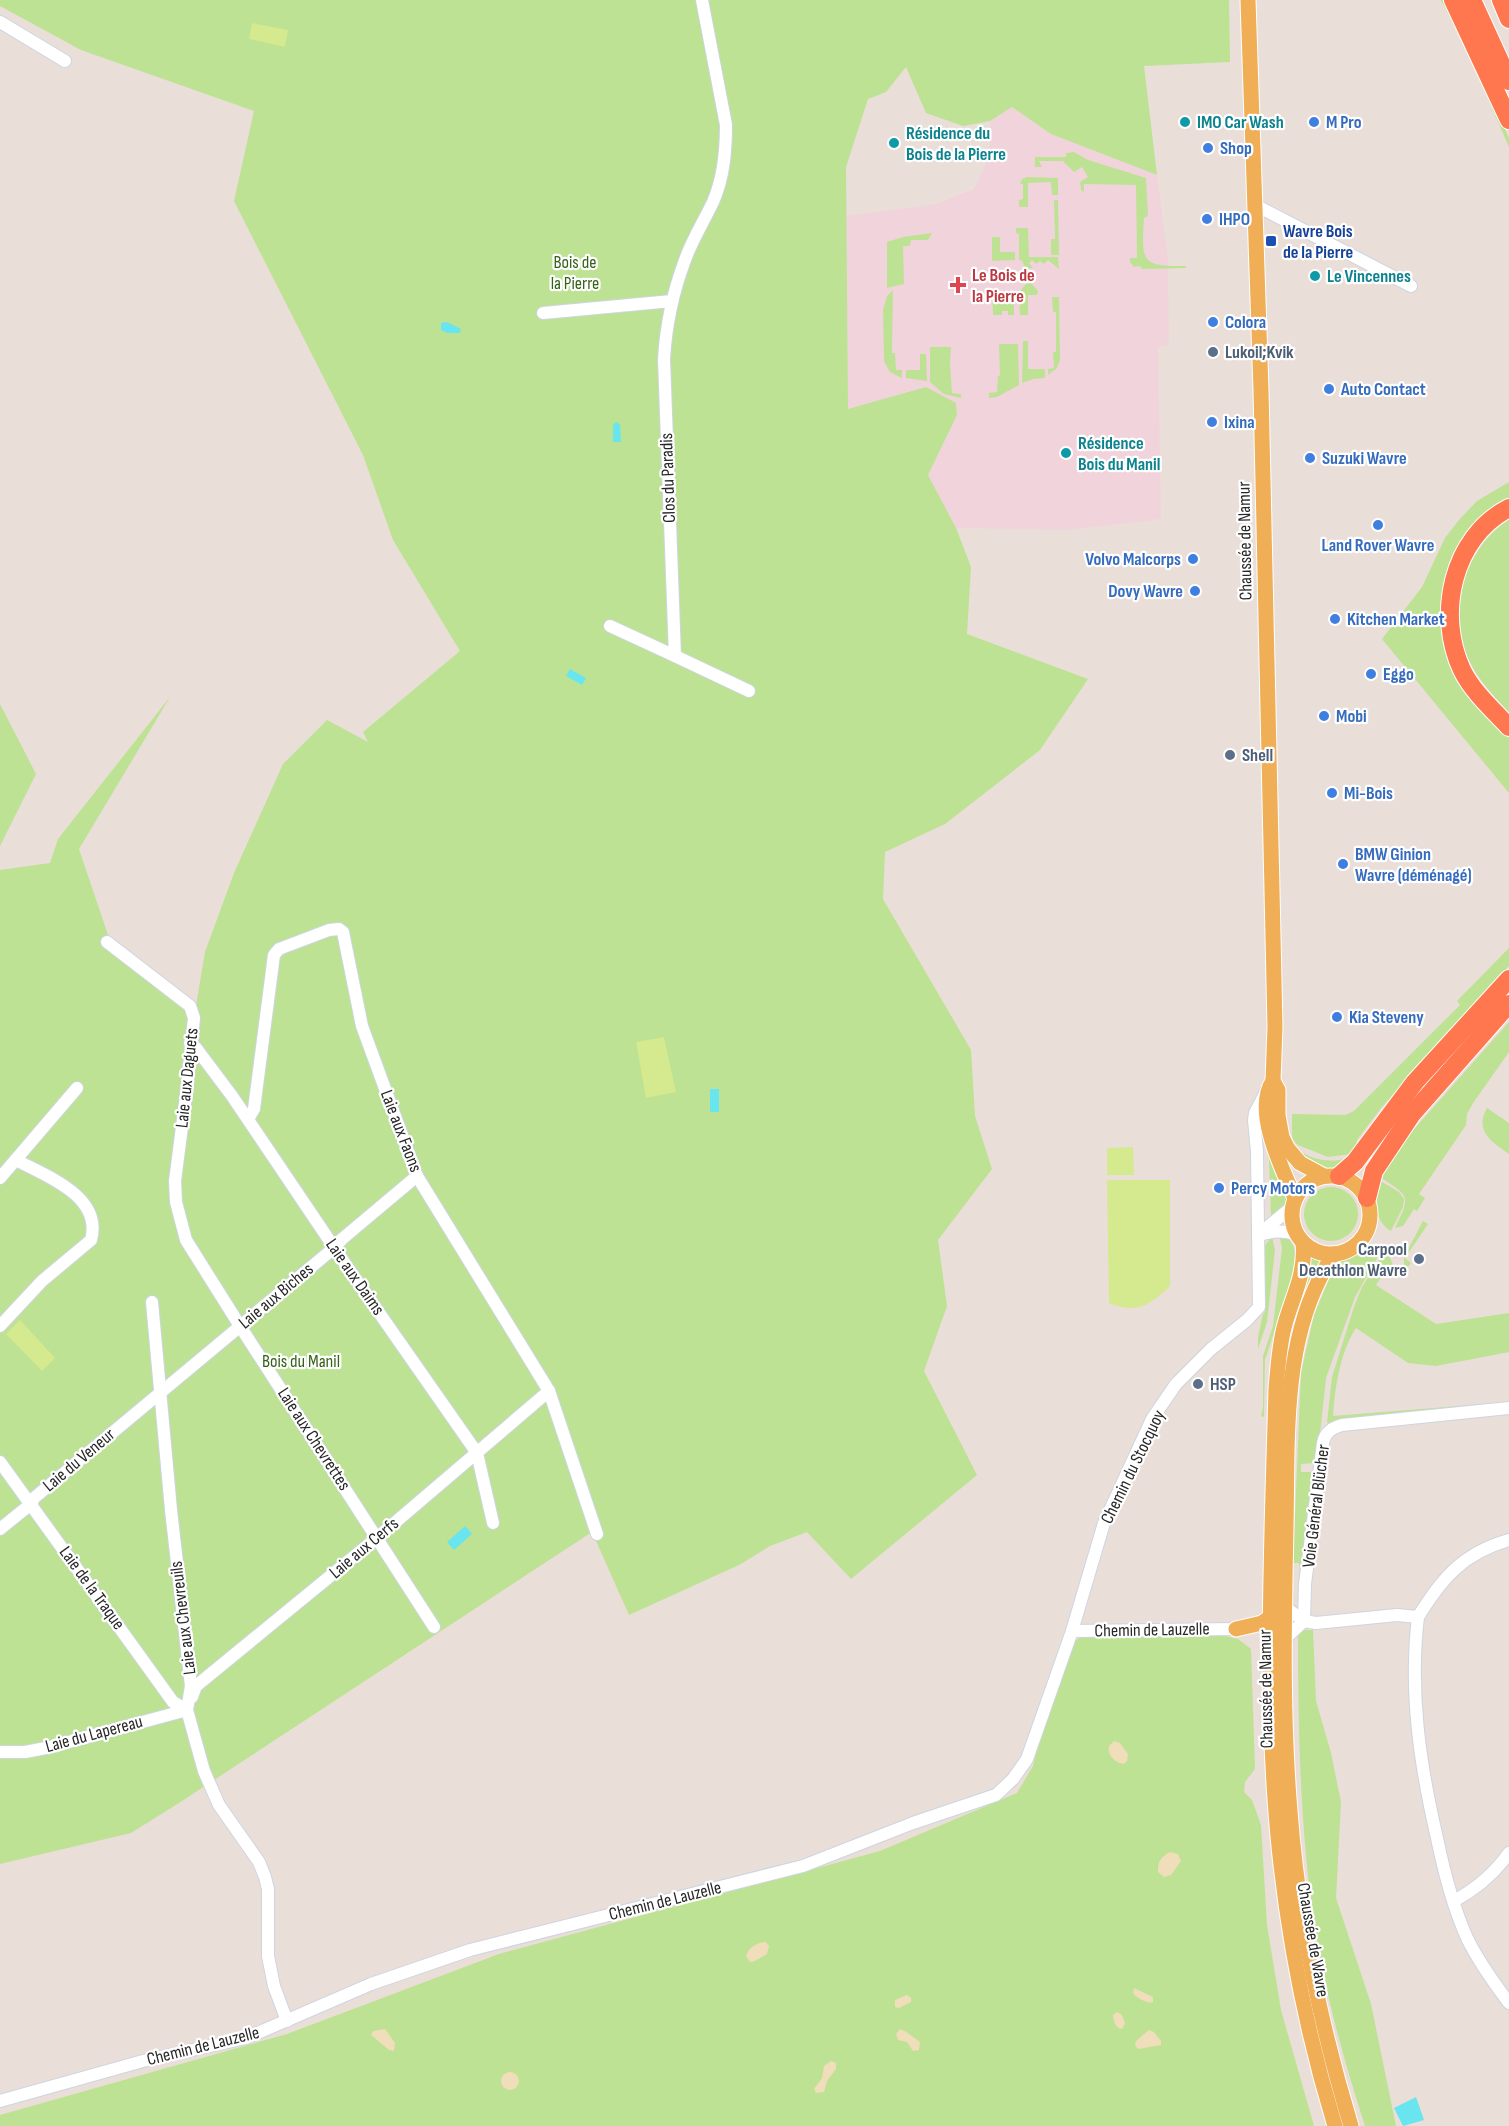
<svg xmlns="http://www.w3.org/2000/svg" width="1509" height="2126" font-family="'Sofia Sans Condensed',sans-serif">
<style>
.medical{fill:#f1d4db}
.green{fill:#bde293}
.sand{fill:#f0ddb9}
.pitch{fill:#d5e98e}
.water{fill:#68e5ee}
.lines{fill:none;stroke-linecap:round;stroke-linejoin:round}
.minor-casing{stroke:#cdd5e0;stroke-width:14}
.major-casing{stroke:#fff;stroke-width:17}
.highway-casing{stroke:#fff;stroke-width:20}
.minor{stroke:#fff;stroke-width:12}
.major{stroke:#f0ae56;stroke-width:15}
.highway{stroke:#fe774e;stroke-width:18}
.culture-dot{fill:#0f9aa8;stroke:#fff;stroke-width:2}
.shop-dot{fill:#3f7fe0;stroke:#fff;stroke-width:2}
.transit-dot{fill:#1a4fb4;stroke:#fff;stroke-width:2}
.health-dot{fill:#e0444e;stroke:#fff;stroke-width:2}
.service-dot{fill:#5c6f8a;stroke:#fff;stroke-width:2}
.labels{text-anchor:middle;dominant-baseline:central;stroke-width:4.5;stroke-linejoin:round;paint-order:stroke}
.culture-label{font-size:18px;font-weight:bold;fill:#0d838f;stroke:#fff;text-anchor:start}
.shop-label{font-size:18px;font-weight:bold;fill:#366cbe;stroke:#fff;text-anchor:start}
.transit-label{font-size:18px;font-weight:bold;fill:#164399;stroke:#fff;text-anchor:start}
.park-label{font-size:18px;fill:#366218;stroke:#fff}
.health-label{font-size:18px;font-weight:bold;fill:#be3a42;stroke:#fff;text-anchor:start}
.service-label{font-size:18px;font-weight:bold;fill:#4e5e75;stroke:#fff;text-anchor:start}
.street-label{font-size:18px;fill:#272727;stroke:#fff}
</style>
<rect width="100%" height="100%" fill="#eaded8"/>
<polygon class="medical" points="1012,107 1051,134 1157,175 1168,260 1169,345 1158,347 1161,519 1069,530 956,528 928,475 957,415 926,387 848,410 846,216 937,204 974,189 989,158 990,121"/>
<g class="green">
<polygon points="0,0 1229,0 1230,62 1144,66 1157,175 1051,134 1012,107 990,121 963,126 926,113 906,67 886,92 868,99 846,167 848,409 926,387 956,403 957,415 928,475 956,528 971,567 967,634 1088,679 1040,750 945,824 885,852 883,899 971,1050 975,1116 992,1169 938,1240 947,1306 924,1371 977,1475 851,1579 807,1532 770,1546 739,1565 629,1615 592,1532 179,1803 131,1833 0,1864 0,870 50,863 58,839 170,697 79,849 109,938 196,1006 205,952 234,873 283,764 327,720 368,742 363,732 460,651 393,540 363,455 234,201 254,111 81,50 0,6"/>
<polygon points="1441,0 1446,0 1509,138 1509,147 1465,46"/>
<path d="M 1074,152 L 1088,160 L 1146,178 L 1148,216 L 1144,218 C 1142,260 1139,267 1186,266 L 1186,268 L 1142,269 L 1140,266 L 1134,267 L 1130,262 L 1130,258 L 1137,258 L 1136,185 L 1084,184 L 1084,192 L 1081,190 L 1080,182 L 1088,177 L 1082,167 L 1074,172 L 1063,161 L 1039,161 L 1042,167 L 1035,167 L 1035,157 L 1066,157 L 1066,153 Z"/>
<polygon points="1027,177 1058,178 1058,195 1052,195 1051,182 1028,183 1028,207 1019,207 1019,200 1023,199 1023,184 1020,184 1022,179"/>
<polygon points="1054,200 1058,200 1059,255 1051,255 1051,239 1055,239"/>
<polygon points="1016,228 1028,228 1029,257 1058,257 1059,269 1048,260 1044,264 1040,261 1036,264 1032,260 1029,263 1033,268 1026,269 1022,261 1019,260 1019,234 1016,233"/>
<polygon points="932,233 928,240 911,240 910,246 903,246 904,284 887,288 887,242 903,237"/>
<polygon points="992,237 1000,237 1000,252 1015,252 1015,260 992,261"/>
<polygon points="1031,283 1038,291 1037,295 1028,295 1028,315 1020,315 1019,292 1026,284"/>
<polygon points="893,290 892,353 895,353 896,370 902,370 902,378 890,372 884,361 883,310 887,296"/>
<polygon points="992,292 1014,292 1014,315 1008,315 1008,311 1002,311 1002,315 993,315"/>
<polygon points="1052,297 1059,297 1060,360 1057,368 1048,375 1048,369 1054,368 1053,352 1056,352 1056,312 1053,312"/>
<polygon points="1023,341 1028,341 1028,369 1045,369 1045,378 1033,379 1022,383"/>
<polygon points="999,344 1018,344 1019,385 997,397 989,398 989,393 997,392 998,376 1000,375"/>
<polygon points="930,347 951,347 950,363 952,393 961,394 961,398 944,394 930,382"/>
<polygon points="920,354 926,354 927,381 906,378 906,370 920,370"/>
<polygon points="1509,482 1509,502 1500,507 1444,608 1480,705 1509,737 1509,793 1382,639 1422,587 1445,538 1459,520 1477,501"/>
<path d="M 1509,519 L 1509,713 C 1495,697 1479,681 1470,662 C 1445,611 1464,550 1509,519 Z"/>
<polygon points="0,704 36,774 0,846"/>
<polygon points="1509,948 1509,966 1381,1108 1357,1140 1356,1148 1351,1154 1328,1157 1298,1145 1293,1140 1292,1134 1292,1114 1345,1115 1354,1111 1460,1005 1457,1001"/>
<path d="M 1509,1022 L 1509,1052 L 1473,1103 L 1467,1114 L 1466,1125 L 1419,1194 L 1425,1198 L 1417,1211 L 1414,1209 L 1403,1226 L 1395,1228 C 1411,1195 1410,1197 1380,1177 L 1408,1136 Z"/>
<path d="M 1487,1108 L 1509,1123 L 1509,1154 C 1492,1142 1474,1131 1487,1108 Z"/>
<polygon points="1265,1143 1287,1198 1283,1209 1271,1217 1269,1160"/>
<path d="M 1295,1148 C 1310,1159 1329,1164 1347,1158 L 1336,1168 C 1314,1169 1310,1163 1295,1148 Z"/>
<path d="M 1377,1179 L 1399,1192 L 1404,1199 L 1403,1207 L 1391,1231 C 1373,1221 1375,1197 1377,1179 Z"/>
<circle cx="1331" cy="1214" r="27"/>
<polygon points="1423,1221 1428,1224 1405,1258 1411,1263 1404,1272 1404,1257"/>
<path d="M 1279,1234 C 1294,1238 1296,1250 1296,1265 L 1265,1360 L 1264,1417 L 1261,1416 L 1263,1407 L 1263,1356 L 1273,1326 L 1282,1248 Z"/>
<polygon points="1272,1236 1275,1250 1267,1322 1258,1349 1258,1337 1263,1314 1265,1312 1264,1247"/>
<polygon points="1367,1249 1381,1251 1355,1297 1326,1378 1321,1425 1314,1463 1301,1464 1301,1472 1313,1472 1304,1567 1300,1572 1299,1563 1293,1563 1301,1373 1314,1315 1335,1265 1340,1261"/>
<path d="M 1384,1252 C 1392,1257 1393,1265 1394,1273 L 1387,1268 L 1376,1285 L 1436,1324 L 1509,1313 L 1509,1352 L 1436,1366 L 1408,1363 L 1356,1328 C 1340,1352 1335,1388 1333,1416 L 1509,1402 L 1509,1404 L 1327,1423 L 1332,1377 L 1354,1307 L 1362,1287 Z"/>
<polygon points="1314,1257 1322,1261 1283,1392 1288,1336 1311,1259"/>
<path d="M 1303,1630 L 1313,1630 L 1316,1701 L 1331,1753 L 1341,1802 L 1336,1898 L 1371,2004 L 1396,2126 L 1365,2126 C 1344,2061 1324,1989 1314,1922 C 1300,1826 1298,1730 1298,1634 Z"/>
<polygon points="1221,1635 1238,1639 1251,1649 1255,1769 1245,1782 1244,1792 1252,1800 1261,1825 1267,1925 1281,2010 1314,2126 0,2126 0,2115 287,2034 499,1954 880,1851 1017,1793 1033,1766 1042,1730 1075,1641 1082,1636"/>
</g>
<g class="sand">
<path d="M 1114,1741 L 1120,1743 L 1128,1754 L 1127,1761 L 1124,1764 C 1115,1763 1107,1755 1109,1746 Z"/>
<path d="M 1170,1852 L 1178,1854 L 1181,1861 L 1171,1875 L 1164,1877 L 1158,1872 C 1157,1862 1162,1856 1170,1852 Z"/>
<path d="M 766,1942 L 769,1946 L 767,1954 L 755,1961 L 750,1962 L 746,1956 C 748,1948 758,1942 766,1942 Z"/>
<path d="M 1134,1988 L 1153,1997 L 1153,2002 C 1148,2004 1136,1998 1133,1993 Z"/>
<polygon points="907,1995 911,1998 911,2002 899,2008 895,2007 895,2000"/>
<path d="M 1117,2012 L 1122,2015 L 1125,2023 L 1122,2029 C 1116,2029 1113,2020 1113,2015 Z"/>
<polygon points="385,2029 395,2043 394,2051 389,2050 371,2035 373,2031"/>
<polygon points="900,2029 905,2031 920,2042 919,2050 913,2051 907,2042 898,2040 896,2034"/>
<polygon points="1149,2030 1154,2032 1161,2041 1161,2045 1138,2049 1135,2045 1136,2041"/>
<polygon points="831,2061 836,2063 836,2069 827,2081 824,2092 816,2093 814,2089 822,2078 824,2066"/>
<circle cx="510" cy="2081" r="9"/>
</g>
<g class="pitch">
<polygon points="252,23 288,30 285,47 249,39"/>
<polygon points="664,1037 676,1092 646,1098 636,1042"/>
<polygon points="1133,1147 1134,1175 1107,1175 1107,1148"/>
<path d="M 1107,1180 L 1170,1180 L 1170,1286 C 1149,1306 1136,1314 1109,1303 Z"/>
<polygon points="20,1320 55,1358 42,1371 6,1334"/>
</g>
<g class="water">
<polygon points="447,322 461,329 460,333 447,333 441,330 441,323"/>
<polygon points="616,422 620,424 621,442 613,442 613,425"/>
<polygon points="570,669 586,678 582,685 566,676"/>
<rect x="710" y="1089" width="9" height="23"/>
<polygon points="465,1526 472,1534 454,1550 447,1542"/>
<polygon points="1416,2097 1424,2120 1403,2126 1394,2108"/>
</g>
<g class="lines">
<defs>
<g id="minor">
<polyline points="0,22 65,61"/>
<polyline points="1255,205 1411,286"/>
<polyline points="543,313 672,301"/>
<path d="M 610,626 L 675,656 L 664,359 C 666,325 673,292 685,260 C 692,240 704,221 713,202 C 724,177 726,151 726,125 L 702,0"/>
<polyline points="675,656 749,691"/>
<polyline points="107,942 190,1006 194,1018 187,1088 175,1181 176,1202 186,1240 240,1326 434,1627"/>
<polyline points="190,1043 196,1048 232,1096 352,1274 477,1453 493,1523"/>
<polyline points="248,1119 254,1109 274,955 279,949 329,930 339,929 343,932 362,1026 417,1176 549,1391 597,1534"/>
<polyline points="0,1178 77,1088"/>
<polyline points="1258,1235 1292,1207"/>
<path d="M 1259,1235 C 1273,1231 1284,1230 1297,1235"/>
<polyline points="152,1302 171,1510 191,1686 187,1710 204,1771 219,1805 259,1862 265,1877 268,1889 268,1956 274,1986 287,2021"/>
<path d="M 0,1326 L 42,1281 L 91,1240 C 103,1196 46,1176 16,1160"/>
<polyline points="0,1462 173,1702 187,1710"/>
<polyline points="0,1529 31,1504 34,1498 334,1248 342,1239 417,1176"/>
<path d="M 1285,1607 L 1304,1621 L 1316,1623 L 1397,1615 L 1418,1617 C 1442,1578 1463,1553 1509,1540"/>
<path d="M 1418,1617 C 1409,1692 1420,1765 1437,1838 C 1444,1872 1453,1907 1467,1938 C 1478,1961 1494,1983 1509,2003"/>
<path d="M 1304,1621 L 1305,1584 L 1323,1443 C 1325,1432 1332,1428 1342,1425 L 1509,1408"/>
<polyline points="1072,1631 1236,1629"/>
<polyline points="1285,1639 1304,1621"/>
<polyline points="192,1697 196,1686 378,1537 549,1391"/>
<polyline points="0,1752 25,1752 46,1748 187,1710"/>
<path d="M 1454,1901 C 1476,1889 1494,1874 1509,1853"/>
<polyline points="0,2101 143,2061 246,2038 371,1984 470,1950 803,1866 913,1823 996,1795 1013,1779 1027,1759 1072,1631 1104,1523 1152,1419 1176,1384 1211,1349 1247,1320 1259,1307 1257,1152 1254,1120 1255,1113 1267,1090"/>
</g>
<g id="major">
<polyline points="1248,0 1261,390 1275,1027 1273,1081 1278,1090 1278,1115 1282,1137 1288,1149 1300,1163 1324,1176"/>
<path d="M 1273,1081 C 1253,1110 1282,1169 1295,1198"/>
<circle cx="1331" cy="1215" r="39"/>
<path d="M 1303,1242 C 1306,1274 1293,1295 1285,1324 C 1279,1345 1278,1367 1276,1389 C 1272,1545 1263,1709 1281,1865 C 1291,1953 1309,2041 1335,2126"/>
<path d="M 1334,1254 C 1281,1332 1288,1436 1286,1526 C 1284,1621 1282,1716 1290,1811 C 1298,1918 1320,2023 1351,2126"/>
<polyline points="1236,1629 1262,1623 1272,1616"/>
</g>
<g id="highway">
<polyline points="1453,0 1509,120"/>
<polyline points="1472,0 1509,81"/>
<polyline points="1501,0 1509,19"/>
<path d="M 1509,508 C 1452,537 1436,615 1462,670 C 1472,691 1493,710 1509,727"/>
<polyline points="1339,1176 1355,1162 1415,1082 1509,979"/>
<polyline points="1367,1198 1374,1171 1412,1114 1509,1004"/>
</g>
</defs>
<use href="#minor" class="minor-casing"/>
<use href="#major" class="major-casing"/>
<use href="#highway" class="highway-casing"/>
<use href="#minor" class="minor"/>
<use href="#major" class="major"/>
<use href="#highway" class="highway"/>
</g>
<g class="culture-dot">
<circle cx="1185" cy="122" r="6"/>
<circle cx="894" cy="143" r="6"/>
<circle cx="1315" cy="276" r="6"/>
<circle cx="1066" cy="453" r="6"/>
</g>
<g class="shop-dot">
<circle cx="1314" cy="122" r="6"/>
<circle cx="1208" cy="148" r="6"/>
<circle cx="1207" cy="219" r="6"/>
<circle cx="1213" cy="322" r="6"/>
<circle cx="1329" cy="389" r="6"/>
<circle cx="1212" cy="422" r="6"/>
<circle cx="1310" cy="458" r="6"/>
<circle cx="1378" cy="525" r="6"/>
<circle cx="1193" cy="559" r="6"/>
<circle cx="1195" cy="591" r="6"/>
<circle cx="1335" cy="619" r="6"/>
<circle cx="1371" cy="674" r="6"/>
<circle cx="1324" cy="716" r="6"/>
<circle cx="1332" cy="793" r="6"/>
<circle cx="1343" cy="864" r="6"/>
<circle cx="1337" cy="1017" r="6"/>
<circle cx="1219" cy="1188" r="6"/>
</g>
<rect class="transit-dot" x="1265" y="235" width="12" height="12" rx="3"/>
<path class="health-dot" d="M955 276h6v6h6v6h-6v6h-6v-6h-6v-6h6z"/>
<g class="service-dot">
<circle cx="1213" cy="352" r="6"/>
<circle cx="1230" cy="755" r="6"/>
<circle cx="1419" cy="1259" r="6"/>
<circle cx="1198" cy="1384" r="6"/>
</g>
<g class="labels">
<g class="culture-label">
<text x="1197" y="122">IMO Car Wash</text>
<text x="906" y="133">Résidence du<tspan x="906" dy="21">Bois de la Pierre</tspan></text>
<text x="1327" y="276">Le Vincennes</text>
<text x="1078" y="443">Résidence<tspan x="1078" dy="21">Bois du Manil</tspan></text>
</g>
<g class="shop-label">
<text x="1326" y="122">M Pro</text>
<text x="1220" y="148">Shop</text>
<text x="1219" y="219">IHPO</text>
<text x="1225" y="322">Colora</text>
<text x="1341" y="389">Auto Contact</text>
<text x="1224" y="422">Ixina</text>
<text x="1322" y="458">Suzuki Wavre</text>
<text x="1378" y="545" text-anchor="middle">Land Rover Wavre</text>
<text x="1181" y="559" text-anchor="end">Volvo Malcorps</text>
<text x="1183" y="591" text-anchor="end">Dovy Wavre</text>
<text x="1347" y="619">Kitchen Market</text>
<text x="1383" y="674">Eggo</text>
<text x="1336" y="716">Mobi</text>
<text x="1344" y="793">Mi-Bois</text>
<text x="1355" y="854">BMW Ginion<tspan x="1355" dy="21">Wavre (déménagé)</tspan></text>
<text x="1349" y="1017">Kia Steveny</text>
<text x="1231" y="1188">Percy Motors</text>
</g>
<g class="transit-label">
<text x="1283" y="231">Wavre Bois<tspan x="1283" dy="21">de la Pierre</tspan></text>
</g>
<g class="park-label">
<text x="575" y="262">Bois de<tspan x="575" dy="21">la Pierre</tspan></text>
<text x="301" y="1361">Bois du Manil</text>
</g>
<g class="health-label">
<text x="972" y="275">Le Bois de<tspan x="972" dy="21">la Pierre</tspan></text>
</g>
<g class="service-label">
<text x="1225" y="352">Lukoil;Kvik</text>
<text x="1242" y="755">Shell</text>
<text x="1407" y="1249" text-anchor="end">Carpool<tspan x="1407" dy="21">Decathlon Wavre</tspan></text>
<text x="1210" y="1384">HSP</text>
</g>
<g class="street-label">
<text transform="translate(668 478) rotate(-92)">Clos du Paradis</text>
<text transform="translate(1245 541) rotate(-91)">Chaussée de Namur</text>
<text transform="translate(187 1078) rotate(-84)">Laie aux Daguets</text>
<text transform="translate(401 1131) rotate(69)">Laie aux Faons</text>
<text transform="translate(355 1277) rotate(55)">Laie aux Daims</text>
<text transform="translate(276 1296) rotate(-40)">Laie aux Biches</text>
<text transform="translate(314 1439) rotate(57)">Laie aux Chevrettes</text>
<text transform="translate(79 1460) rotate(-40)">Laie du Veneur</text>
<text transform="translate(1133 1467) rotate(-64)">Chemin du Stocquoy</text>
<text transform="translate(1316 1506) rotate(-83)">Voie Général Blücher</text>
<text transform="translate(364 1548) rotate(-40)">Laie aux Cerfs</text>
<text transform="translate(92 1588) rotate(54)">Laie de la Traque</text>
<text transform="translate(183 1618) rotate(-97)">Laie aux Chevreuils</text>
<text transform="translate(1152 1630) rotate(-1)">Chemin de Lauzelle</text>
<text transform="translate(1266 1689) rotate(-91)">Chaussée de Namur</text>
<text transform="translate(94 1734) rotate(-15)">Laie du Lapereau</text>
<text transform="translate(665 1901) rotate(-14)">Chemin de Lauzelle</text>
<text transform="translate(1313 1940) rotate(80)">Chaussée de Wavre</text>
<text transform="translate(203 2046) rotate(-14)">Chemin de Lauzelle</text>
</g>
</g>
</svg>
